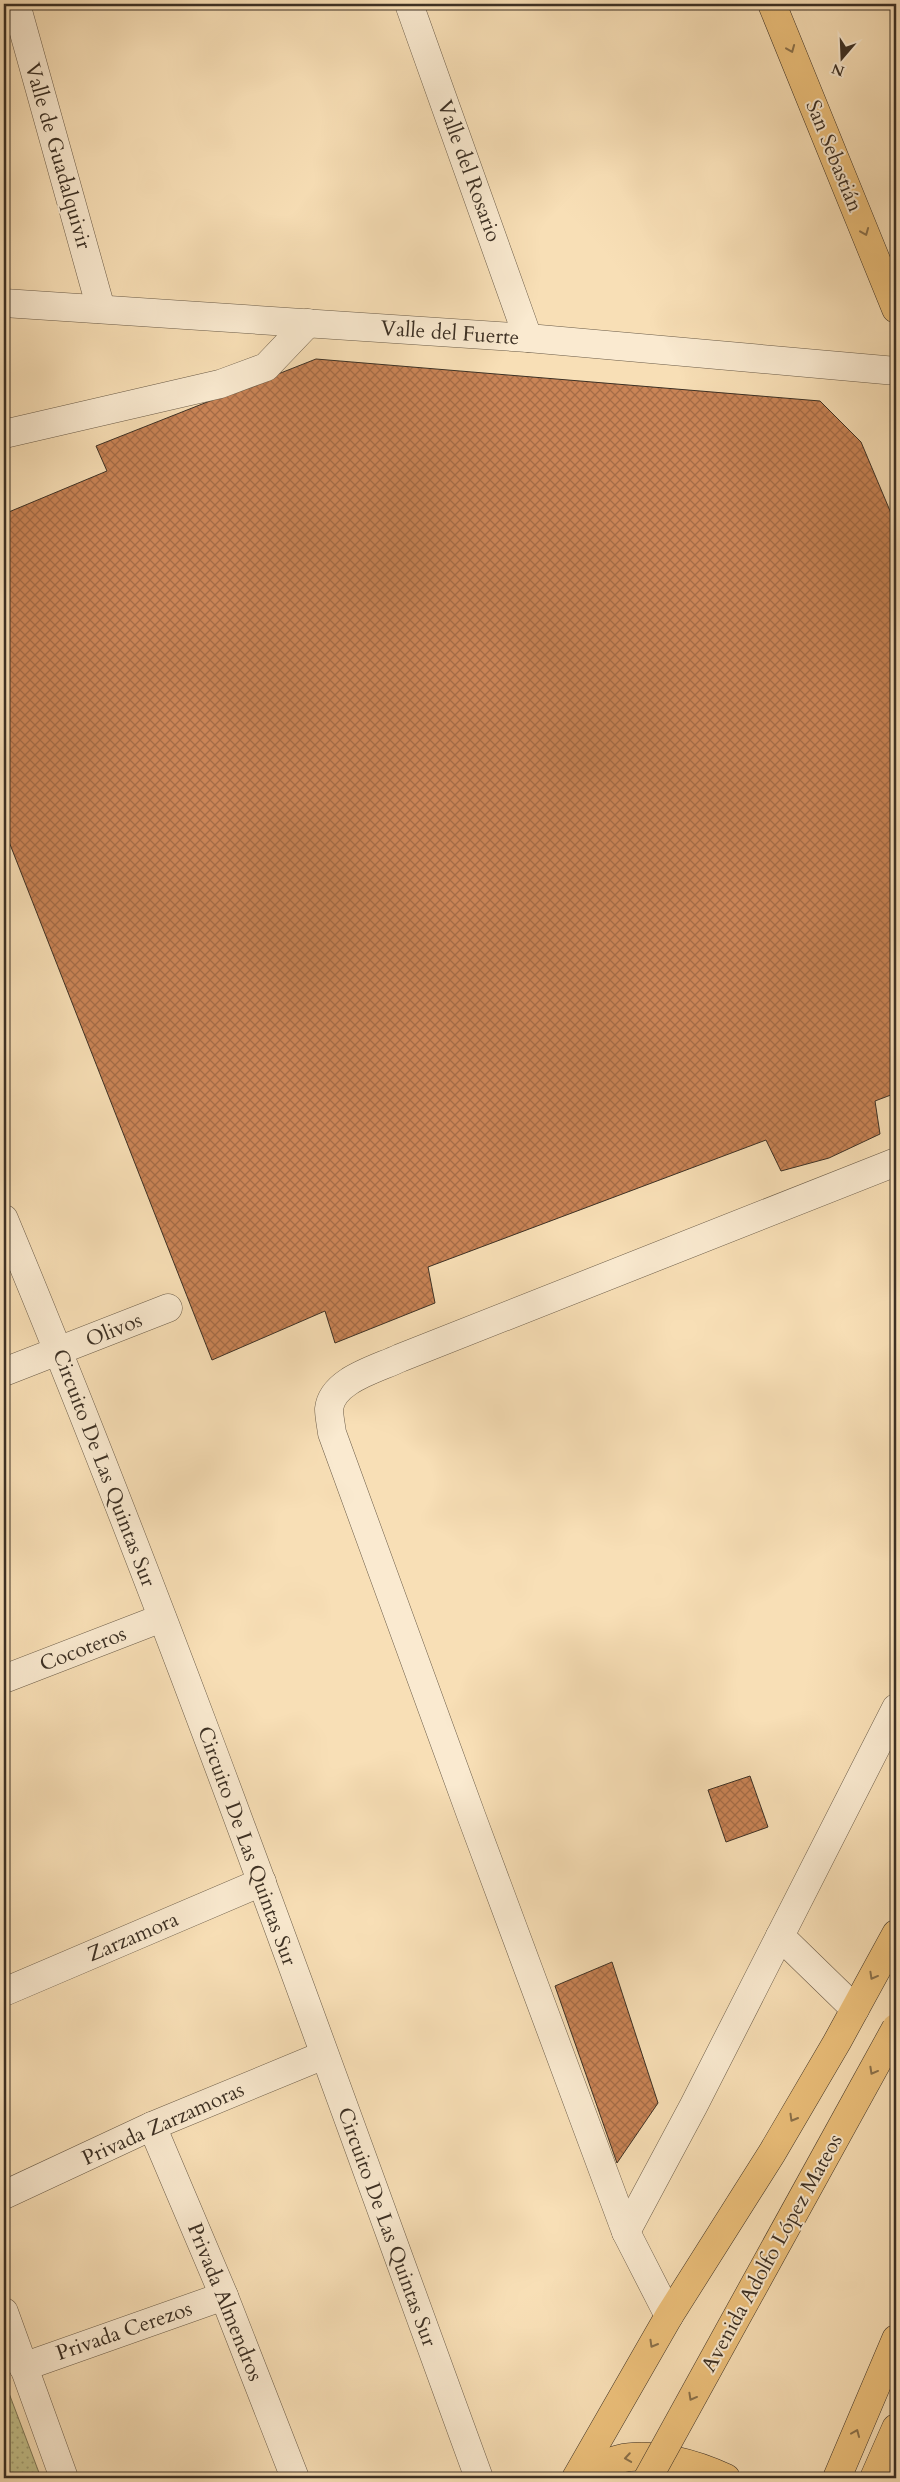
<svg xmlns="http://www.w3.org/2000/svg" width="900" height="2482" font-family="Cardo,serif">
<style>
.grass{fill:url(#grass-dots);stroke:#7f7858}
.building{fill:url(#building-cross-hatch);stroke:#3c3024}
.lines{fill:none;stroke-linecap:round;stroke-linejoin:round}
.minor-casing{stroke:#6b5c48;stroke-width:29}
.major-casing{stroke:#3c3024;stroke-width:29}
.minor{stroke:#faead0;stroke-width:28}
.major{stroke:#ecc07b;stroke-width:28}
.major-bridge-casing{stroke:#3c3024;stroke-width:29;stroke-linecap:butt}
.major-bridge{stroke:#ecc07b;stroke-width:28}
.oneway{stroke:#8b714b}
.labels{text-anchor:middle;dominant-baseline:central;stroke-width:4;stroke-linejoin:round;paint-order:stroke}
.street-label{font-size:21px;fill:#3c3024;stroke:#faead0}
</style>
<defs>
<pattern id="grass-dots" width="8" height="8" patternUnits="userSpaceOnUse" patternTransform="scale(1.25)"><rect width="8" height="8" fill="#c2c08b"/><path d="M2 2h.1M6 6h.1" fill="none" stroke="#9f9c71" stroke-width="1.8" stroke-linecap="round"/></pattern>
<pattern id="building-cross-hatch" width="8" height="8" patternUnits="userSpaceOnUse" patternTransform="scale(1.25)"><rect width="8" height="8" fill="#ca8456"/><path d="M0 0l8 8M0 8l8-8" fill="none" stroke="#a56c47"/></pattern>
</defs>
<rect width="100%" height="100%" fill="#f8dfb6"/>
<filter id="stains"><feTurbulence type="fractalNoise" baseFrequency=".004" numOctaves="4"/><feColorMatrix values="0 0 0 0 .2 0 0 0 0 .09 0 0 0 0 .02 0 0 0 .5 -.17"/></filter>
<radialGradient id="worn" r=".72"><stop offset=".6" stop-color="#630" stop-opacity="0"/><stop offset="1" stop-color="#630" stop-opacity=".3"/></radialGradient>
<polygon class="grass" points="4,2380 41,2478 4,2478"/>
<g class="building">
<polygon points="316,359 820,401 861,442 896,525 896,1093 875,1101 880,1134 829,1158 781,1171 766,1140 428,1267 435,1303 335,1343 325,1311 212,1360 4,829 4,514 107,471 96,446"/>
<polygon points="750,1776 768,1827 726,1842 708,1790"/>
<polygon points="612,1962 658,2103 617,2163 555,1986"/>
</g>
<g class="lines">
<defs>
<g id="minor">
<polyline points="16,4 101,309"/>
<polyline points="409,4 528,338"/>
<polyline points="4,303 528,338 896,371"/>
<polyline points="4,434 220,384 266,367 308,323"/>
<path d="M 4,1219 C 176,1633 325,2057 479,2478"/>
<polyline points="4,1372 168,1308"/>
<polyline points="4,1679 162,1618"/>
<polyline points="780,1936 855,2009"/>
<polyline points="4,1992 262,1882"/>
<polyline points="152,2126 224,2296 295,2478"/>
<polyline points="4,2195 152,2126 324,2055"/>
<polyline points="626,2232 694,2105 896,1708"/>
<polyline points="4,2312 64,2478"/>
<path d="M 669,2316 L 626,2232 L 471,1815 L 332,1433 C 331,1425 329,1416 329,1409 C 332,1380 377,1369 400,1358 L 896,1162"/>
<polyline points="23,2367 224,2296"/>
</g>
<g id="major">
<polyline points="772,4 896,309"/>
<polyline points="576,2478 669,2316 772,2153 837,2042 896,1934"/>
<path d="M 577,2478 C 591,2471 604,2463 619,2459 C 652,2451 696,2464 726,2478"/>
<polyline points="837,2478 896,2339"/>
<polyline points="874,2478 896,2428"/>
</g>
</defs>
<use href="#minor" class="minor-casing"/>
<use href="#major" class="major-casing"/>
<use href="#minor" class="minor"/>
<use href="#major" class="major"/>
<defs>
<polyline id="major-bridge" points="648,2478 896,2028"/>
</defs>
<use href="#major-bridge" class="major-bridge-casing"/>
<use href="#major-bridge" class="major-bridge"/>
</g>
<defs><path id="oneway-chevron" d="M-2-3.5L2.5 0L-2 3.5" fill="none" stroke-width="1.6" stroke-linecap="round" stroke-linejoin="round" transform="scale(1.25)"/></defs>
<g class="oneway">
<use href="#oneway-chevron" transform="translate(791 49) rotate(68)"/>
<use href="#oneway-chevron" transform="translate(865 232) rotate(68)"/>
<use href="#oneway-chevron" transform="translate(873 1976) rotate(119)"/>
<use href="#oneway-chevron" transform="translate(873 2071) rotate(119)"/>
<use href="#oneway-chevron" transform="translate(793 2118) rotate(120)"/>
<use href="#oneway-chevron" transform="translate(653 2344) rotate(120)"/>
<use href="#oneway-chevron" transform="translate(692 2397) rotate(119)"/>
<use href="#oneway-chevron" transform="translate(856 2433) rotate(-67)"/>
<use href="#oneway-chevron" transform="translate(628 2458) rotate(171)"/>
</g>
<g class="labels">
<g class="street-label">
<text transform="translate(58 156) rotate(74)">Valle de Guadalquivir</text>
<text transform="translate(834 156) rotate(68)">San Sebastián</text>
<text transform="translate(469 171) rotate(70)">Valle del Rosario</text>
<text transform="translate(450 333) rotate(4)">Valle del Fuerte</text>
<text transform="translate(114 1330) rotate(-22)">Olivos</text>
<text transform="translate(104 1468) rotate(69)">Circuito De Las Quintas Sur</text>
<text transform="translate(83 1649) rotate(-21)">Cocoteros</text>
<text transform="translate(247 1846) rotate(70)">Circuito De Las Quintas Sur</text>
<text transform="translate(133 1937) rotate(-23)">Zarzamora</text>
<text transform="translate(163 2124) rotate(-24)">Privada Zarzamoras</text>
<text transform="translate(387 2227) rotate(70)">Circuito De Las Quintas Sur</text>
<text transform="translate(772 2253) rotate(-61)">Avenida Adolfo López Mateos</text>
<text transform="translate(225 2302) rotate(68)">Privada Almendros</text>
<text transform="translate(124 2331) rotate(-19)">Privada Cerezos</text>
</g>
</g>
<rect width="900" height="2482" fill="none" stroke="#f8dfb6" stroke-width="20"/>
<rect x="5" y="5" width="890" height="2472" fill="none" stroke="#3c3024" stroke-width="2.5"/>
<rect x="10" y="10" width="880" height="2462" fill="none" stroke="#3c3024"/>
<g transform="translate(842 58) rotate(199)" stroke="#faead0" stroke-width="4" paint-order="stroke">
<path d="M0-4L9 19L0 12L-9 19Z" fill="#3c3024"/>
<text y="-8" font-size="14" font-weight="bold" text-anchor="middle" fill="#3c3024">N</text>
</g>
<rect width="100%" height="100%" filter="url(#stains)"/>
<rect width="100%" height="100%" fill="url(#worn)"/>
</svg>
